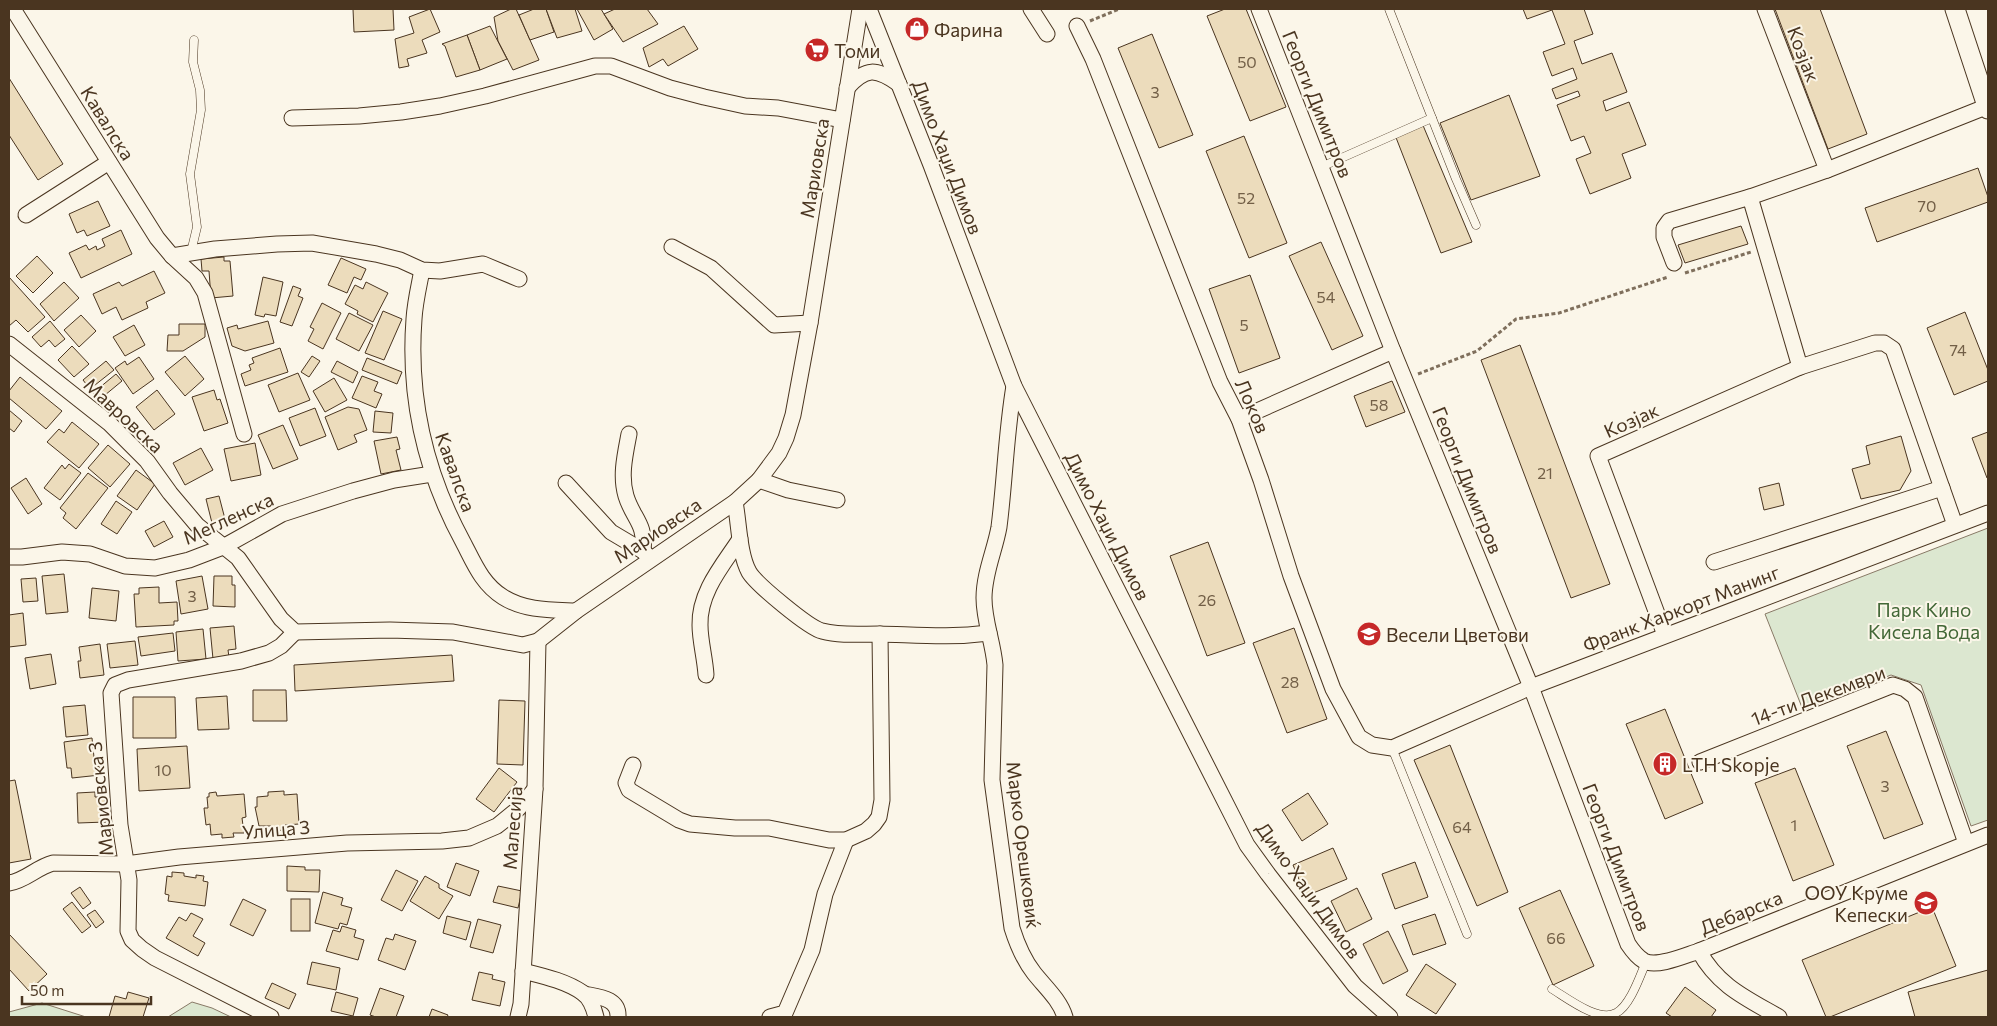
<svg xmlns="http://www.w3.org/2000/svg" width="1997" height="1026" font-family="Commissioner,sans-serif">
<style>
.green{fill:#dce7d0;stroke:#887966}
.building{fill:#ecdcbc;stroke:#4a3520}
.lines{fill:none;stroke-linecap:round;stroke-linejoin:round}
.service-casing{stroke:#4a3520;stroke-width:9}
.minor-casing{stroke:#4a3520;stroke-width:17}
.tertiary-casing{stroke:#4a3520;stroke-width:21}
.path{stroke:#7f6f5c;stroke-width:3;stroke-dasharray:4 2.5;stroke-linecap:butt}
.service{stroke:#fbf6e9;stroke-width:8}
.minor{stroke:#fbf6e9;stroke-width:15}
.tertiary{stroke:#fbf6e9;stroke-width:19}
.labels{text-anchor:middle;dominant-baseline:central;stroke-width:4;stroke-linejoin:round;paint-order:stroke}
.number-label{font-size:16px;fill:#725f47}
.poi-label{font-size:19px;fill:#4a3520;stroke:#fbf6e9;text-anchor:start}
.street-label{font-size:19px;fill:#4a3520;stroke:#fbf6e9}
.park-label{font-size:19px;fill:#436837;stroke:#fbf6e9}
</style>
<rect width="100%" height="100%" fill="#fbf6e9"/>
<g class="green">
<polygon points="1988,528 1988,820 1971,826 1921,685 1891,675 1803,710 1765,614"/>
<polygon points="192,1002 212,1008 231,1017 168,1017"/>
<polygon points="42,1003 86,1017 9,1017 9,1012"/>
</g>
<g class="building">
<polygon points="353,9 393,9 394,30 354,32"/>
<polygon points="430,9 440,32 422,40 427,53 407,59 409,66 399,68 395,39 414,33 409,17"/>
<polygon points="511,9 516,9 539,60 513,70 498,41 494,17"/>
<polygon points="534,9 546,9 554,32 530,40 519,15"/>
<polygon points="546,9 575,9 582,31 557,38"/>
<polygon points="577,9 601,9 613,29 594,40"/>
<polygon points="615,9 647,9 658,24 623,42 604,14"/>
<polygon points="1225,9 1246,9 1286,107 1250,121 1207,16"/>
<polygon points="1523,9 1584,9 1593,34 1574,41 1582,64 1612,53 1627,92 1603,101 1606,111 1629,102 1646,145 1622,154 1631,178 1590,194 1576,159 1591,153 1584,136 1571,141 1557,105 1580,96 1578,91 1556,99 1552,89 1577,79 1573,68 1552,76 1543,52 1565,44 1552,10 1527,19"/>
<polygon points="1775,9 1820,9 1867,134 1828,149"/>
<polygon points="490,26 507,59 480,70 467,35"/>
<polygon points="684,26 698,49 668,66 663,59 649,67 643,48"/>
<polygon points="1152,34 1193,135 1159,148 1118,48"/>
<polygon points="467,35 480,70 456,77 445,46 442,44"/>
<polygon points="9,78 63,164 38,180 9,135"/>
<polygon points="1509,95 1540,176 1471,200 1440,123"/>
<polygon points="1422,123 1472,242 1441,253 1395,135"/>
<polygon points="1244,136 1287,243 1249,258 1206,151"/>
<polygon points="1978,168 1988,197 1988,202 1877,242 1865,208"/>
<polygon points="98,201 110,226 87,236 84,230 77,233 69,214"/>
<polygon points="1741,226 1748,244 1685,263 1678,245"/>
<polygon points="121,230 132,254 81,278 69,253 86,245 89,250 96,246 97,250 105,246 102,239"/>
<polygon points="1321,242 1363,336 1332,350 1289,256"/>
<polygon points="37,256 53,273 33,293 16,276"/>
<polygon points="224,257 224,261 230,261 233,296 211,298 209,271 202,271 201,259"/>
<polygon points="341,258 366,269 361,280 354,277 347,293 328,285"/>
<polygon points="154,271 165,293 146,302 148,308 122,320 116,307 102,314 93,294 119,282 122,286"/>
<polygon points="1250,275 1280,358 1239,373 1209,289"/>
<polygon points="9,277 45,317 28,332 16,320 9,326"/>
<polygon points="263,277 283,282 276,316 265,314 264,317 255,315"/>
<polygon points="64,282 79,298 54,321 40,304"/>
<polygon points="366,282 388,293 373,322 357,314 358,311 345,304 355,285 363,289"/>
<polygon points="293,286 301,289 298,296 303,298 292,326 280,322"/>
<polygon points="322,303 341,313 323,349 308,341 314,329 310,327"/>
<polygon points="383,311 402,319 384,360 365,353"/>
<polygon points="1965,312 1988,370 1988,381 1954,395 1927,328"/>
<polygon points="349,313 373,325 359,351 336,339"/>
<polygon points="81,315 96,331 79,347 64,330"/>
<polygon points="50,321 65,339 55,347 49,340 41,347 32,337"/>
<polygon points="268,321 274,343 245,351 232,346 227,328 237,325 238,329"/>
<polygon points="179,324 205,324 205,337 183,351 167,351 168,335 179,335"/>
<polygon points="134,325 145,345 125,356 113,337"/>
<polygon points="1520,345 1610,584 1571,598 1481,360"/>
<polygon points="72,346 89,364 74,377 58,360"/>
<polygon points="280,348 288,372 245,386 241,374 251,370 249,365 254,363 252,358"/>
<polygon points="185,356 204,379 185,396 165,372"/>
<polygon points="312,356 320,361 309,377 301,372"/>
<polygon points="139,357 154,379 133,394 115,368 125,361 127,365"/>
<polygon points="367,358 402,372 397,384 362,370"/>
<polygon points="106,361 114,370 90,389 83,380"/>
<polygon points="337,361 358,372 353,383 331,372"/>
<polygon points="298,373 310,400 279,412 268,385"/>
<polygon points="116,374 122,381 99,400 93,393"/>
<polygon points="362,376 378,382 374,391 382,394 376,408 352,398"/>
<polygon points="20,377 62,411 46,429 9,398 9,391"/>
<polygon points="334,378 347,400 325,412 313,391"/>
<polygon points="1392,381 1405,412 1366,427 1354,396"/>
<polygon points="157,390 175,414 154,430 136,407"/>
<polygon points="214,390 217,400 220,399 228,423 204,431 192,397"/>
<polygon points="348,407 359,409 367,430 354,435 357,442 338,450 325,417"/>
<polygon points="315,408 326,436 300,446 289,418"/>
<polygon points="9,410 22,421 14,432 9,428"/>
<polygon points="375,411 393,413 391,433 373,432"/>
<polygon points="72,422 99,444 79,468 47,442 59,429 64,433"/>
<polygon points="283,425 298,459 273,469 258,435"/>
<polygon points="1988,432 1988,477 1987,478 1972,438"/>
<polygon points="1901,436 1911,471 1900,490 1861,499 1852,469 1870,464 1866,446"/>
<polygon points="397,437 400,449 396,450 401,470 381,474 374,441"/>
<polygon points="255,443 261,475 231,481 224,449"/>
<polygon points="108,445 130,464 110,487 88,468"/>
<polygon points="201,448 213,470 185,485 173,463"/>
<polygon points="69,464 81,473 60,500 44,488 62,465 65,469"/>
<polygon points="136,470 155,484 137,510 117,496"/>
<polygon points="88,473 108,488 76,529 63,518 66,513 60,508"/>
<polygon points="26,478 42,504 28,514 11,488"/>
<polygon points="1779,483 1784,505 1764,510 1759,488"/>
<polygon points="219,496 225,519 212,523 206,499"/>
<polygon points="116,501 132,512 117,534 101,524"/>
<polygon points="164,521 173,537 154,547 145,531"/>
<polygon points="1208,542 1245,643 1207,656 1170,556"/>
<polygon points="64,574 68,612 46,614 42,576"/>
<polygon points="202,576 208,609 181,614 176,581"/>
<polygon points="214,576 232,576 232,585 235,585 235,607 213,606"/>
<polygon points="36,578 38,601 23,602 21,579"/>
<polygon points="159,587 159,603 177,602 178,621 174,621 174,625 136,627 134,594 139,594 139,588"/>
<polygon points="92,588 119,591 116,621 89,618"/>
<polygon points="23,613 26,645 9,647 9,615"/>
<polygon points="234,626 236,649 228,650 229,657 213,659 210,628"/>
<polygon points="1294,628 1327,719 1287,733 1253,643"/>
<polygon points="203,629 206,659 178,661 176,632"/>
<polygon points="173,633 175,651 141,656 138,637"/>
<polygon points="135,641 138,665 110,668 107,644"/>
<polygon points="100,644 104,675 80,678 78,661 81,661 79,647"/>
<polygon points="51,654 56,684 30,689 25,658"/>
<polygon points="452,655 454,681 295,691 294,665"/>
<polygon points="253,690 286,690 287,721 253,721"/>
<polygon points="227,696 229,729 198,730 196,698"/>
<polygon points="133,697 175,697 176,738 133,738"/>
<polygon points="499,700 525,701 523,765 497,764"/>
<polygon points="85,705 88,735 66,737 63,707"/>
<polygon points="1665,709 1703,803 1665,819 1626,724"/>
<polygon points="1886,731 1923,824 1884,839 1847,746"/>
<polygon points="92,738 95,767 99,766 100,775 72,778 71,768 67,768 64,742"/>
<polygon points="1450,745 1508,892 1477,906 1414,760"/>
<polygon points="187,746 190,788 139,791 137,749"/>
<polygon points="499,768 517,782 494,812 476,799"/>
<polygon points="1795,768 1834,865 1793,881 1755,783"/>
<polygon points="15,780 31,859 9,863 9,781"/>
<polygon points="284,791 284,795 297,794 299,824 285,825 285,830 271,831 271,826 259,826 255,807 257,807 257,797 268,796 268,792"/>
<polygon points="95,792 95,797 105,797 106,822 78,823 77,793"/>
<polygon points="216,792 217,796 244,794 246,817 242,818 244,833 233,833 234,837 222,838 222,834 211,835 210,824 206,825 204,808 208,808 207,797 209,797 209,793"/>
<polygon points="1308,793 1328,824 1302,841 1282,810"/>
<polygon points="1333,848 1347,879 1306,896 1293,865"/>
<polygon points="1415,862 1428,897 1395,909 1382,874"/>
<polygon points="456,863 479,871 470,896 447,887"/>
<polygon points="287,866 305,867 305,870 320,870 319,892 287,891"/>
<polygon points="396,870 418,881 402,911 381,900"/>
<polygon points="172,872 184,873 184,876 196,878 196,875 204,876 203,881 208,882 205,906 168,901 169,895 165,894 167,876 172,877"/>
<polygon points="425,876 439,884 439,888 453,896 439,919 410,901"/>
<polygon points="498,886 522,891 518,908 493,902"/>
<polygon points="80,887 91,903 83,909 71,893"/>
<polygon points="1357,888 1372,919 1346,932 1331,901"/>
<polygon points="1560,890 1594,966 1553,985 1519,908"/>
<polygon points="323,892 343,898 341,905 352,908 347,925 340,923 338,929 315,923"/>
<polygon points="243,899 266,910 253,936 230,925"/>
<rect x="291" y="899" width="19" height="32"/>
<polygon points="72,902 91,926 82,933 63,909"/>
<polygon points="1932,907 1956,966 1830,1017 1826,1017 1802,960"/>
<polygon points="95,910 104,922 96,928 87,915"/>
<polygon points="191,913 203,919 193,936 205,943 198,956 166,938 179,917 186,921"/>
<polygon points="1435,914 1446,944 1413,955 1402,925"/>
<polygon points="447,916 471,922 466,940 443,933"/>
<polygon points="478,919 501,925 493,953 470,947"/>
<polygon points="342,926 356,930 354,937 364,940 358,960 326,951 333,930 340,932"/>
<polygon points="1388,931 1408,971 1383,984 1363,944"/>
<polygon points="9,934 47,974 29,991 9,969"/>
<polygon points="395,934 416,941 405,970 378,960 386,938 393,940"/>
<polygon points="312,962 340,968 336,990 307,984"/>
<polygon points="1426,964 1456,984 1436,1014 1406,995"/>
<polygon points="1988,970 1988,1017 1915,1017 1908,992"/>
<polygon points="479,972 493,975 492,979 505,982 500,1006 472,1000"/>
<polygon points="272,983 296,994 289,1009 265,998"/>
<polygon points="1685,987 1716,1010 1711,1017 1672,1017 1666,1013"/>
<polygon points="380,988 404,996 396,1017 376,1017 370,1015"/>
<polygon points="128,992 149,998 143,1017 109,1017 115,996 126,999"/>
<polygon points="336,992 358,998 353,1016 331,1011"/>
<polygon points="432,1009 448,1015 447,1017 429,1017"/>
</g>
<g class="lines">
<defs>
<g id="service">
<polyline points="1389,9 1456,179 1476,225"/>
<polyline points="1321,167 1432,118"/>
<polyline points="191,252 197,227 190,174 201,110 200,90 193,62 194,40"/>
<polyline points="1392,748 1467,934"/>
<path d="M 1552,989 C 1567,998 1599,1023 1616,1013 C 1630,1006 1640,976 1646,962"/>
</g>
<g id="minor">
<polyline points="13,9 157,238 172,256 196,278 205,293 244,434"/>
<polyline points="869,9 931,165 1014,386 1247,845 1268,874 1355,986 1390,1017"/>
<polyline points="1031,9 1047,34"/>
<path d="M 1259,9 L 1393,351 L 1531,687 L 1628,944 C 1632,950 1637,957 1644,961 C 1657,968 1686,955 1699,951 L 1988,835"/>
<polyline points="1765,9 1827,170"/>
<polyline points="1077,26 1093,59 1220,382 1239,419 1261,480 1291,576 1333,689 1359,737 1372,745 1392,748 1531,687 1988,513"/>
<path d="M 847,88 C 866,67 876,68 899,84"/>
<polyline points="292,118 359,116 401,112 440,106 485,96 595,66 611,66 670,88 704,97 745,106 778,108 842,120"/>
<polyline points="1750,197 1800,367"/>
<polyline points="26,215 109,162"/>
<polyline points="672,247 711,268 774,325 810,323"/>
<polyline points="172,256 215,249 277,244 312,243 376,254 400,260 422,270 440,271 483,264 519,279"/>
<polyline points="1674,263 1664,237 1664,228 1669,221 1750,197 1827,170 1988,106"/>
<path d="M 422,270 C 419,286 415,302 414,319 C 408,399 425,472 463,542 C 474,563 482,584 503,597 C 525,611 551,610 576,611"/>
<polyline points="9,344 109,423 147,461 170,493 197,525 238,558 281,619 295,632 390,630 453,632 523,645 538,641 576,611 735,502 759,480 779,453 786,438 793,415 810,323 860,9"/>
<path d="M 1014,386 C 1006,433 1005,480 999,527 C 995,550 984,573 984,598 C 984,621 993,642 995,665 L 992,780 L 1012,928 C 1017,944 1023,959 1034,973 C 1045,987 1060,1000 1065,1017"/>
<polyline points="1239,419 1393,351"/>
<path d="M 629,434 C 625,455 620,476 626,496 C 633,519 646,523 643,551"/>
<polyline points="759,480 788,490 837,500"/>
<polyline points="566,483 611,532 643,551 649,557"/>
<path d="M 735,502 C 739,522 739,554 749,572 C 756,584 809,628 822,631 C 840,636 861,634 879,634 C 919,635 950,638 989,633"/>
<polyline points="9,557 22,557 62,552 90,554 125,566 155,568 189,560 223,547 282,514 353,491 394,480 432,474"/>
<polyline points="1714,562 1942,488"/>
<polyline points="1665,635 1598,456 1800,367 1875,343 1884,343 1893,349 1955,525"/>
<path d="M 706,675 C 705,658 700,641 700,625 C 699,592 723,565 740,539"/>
<polyline points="1700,762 1893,685 1905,689 1915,697 1966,843"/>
<polyline points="633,765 626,783 629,790 679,820 690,824 735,828 769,828 829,840 846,840 866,831 874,824 879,817 882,800 880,634"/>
<path d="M 9,883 C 25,881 37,867 53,863 L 126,864 L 179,857 L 347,843 L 442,841 L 469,838 L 497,826 L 518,809 L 535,789"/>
<path d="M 1699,951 C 1718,986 1746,998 1779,1017"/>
<path d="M 523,971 C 543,976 566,981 583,993 C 590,998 594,1009 596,1017"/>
<path d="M 584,994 C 599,997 619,998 618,1017"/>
<polyline points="271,1017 155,958 142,949 132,940 128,931 129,880 120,825 111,693 115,685 128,680 241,661 269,653 281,646 295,632"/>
<polyline points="518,1017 521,1004 535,789 538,641"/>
<polyline points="770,1017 785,1013 812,950 825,894 846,840"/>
</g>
<polyline id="tertiary" points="1955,9 1988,109"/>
</defs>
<use href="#service" class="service-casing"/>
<use href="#minor" class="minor-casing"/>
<use href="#tertiary" class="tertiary-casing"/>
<g class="path">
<polyline points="1090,21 1119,9"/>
<polyline points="1685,273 1751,252"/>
<polyline points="1418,374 1477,351 1516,319 1559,313 1668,277"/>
</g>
<use href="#service" class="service"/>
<use href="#minor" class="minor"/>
<use href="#tertiary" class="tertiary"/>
</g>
<defs>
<symbol id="shop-disc" viewBox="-11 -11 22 22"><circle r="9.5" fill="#c62828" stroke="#fbf6e9"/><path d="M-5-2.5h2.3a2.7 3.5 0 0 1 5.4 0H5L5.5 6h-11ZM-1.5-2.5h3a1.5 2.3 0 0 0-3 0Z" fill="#fff"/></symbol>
<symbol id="supermarket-disc" viewBox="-11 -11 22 22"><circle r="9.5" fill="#c62828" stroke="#fbf6e9"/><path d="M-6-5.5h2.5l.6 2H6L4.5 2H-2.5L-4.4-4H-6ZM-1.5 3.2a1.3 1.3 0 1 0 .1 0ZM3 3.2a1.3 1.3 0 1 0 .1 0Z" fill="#fff"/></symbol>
<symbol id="school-disc" viewBox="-11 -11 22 22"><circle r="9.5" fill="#c62828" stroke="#fbf6e9"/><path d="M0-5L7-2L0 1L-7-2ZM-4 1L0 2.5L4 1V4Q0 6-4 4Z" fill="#fff"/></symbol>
<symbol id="building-disc" viewBox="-11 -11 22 22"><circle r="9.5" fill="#c62828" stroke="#fbf6e9"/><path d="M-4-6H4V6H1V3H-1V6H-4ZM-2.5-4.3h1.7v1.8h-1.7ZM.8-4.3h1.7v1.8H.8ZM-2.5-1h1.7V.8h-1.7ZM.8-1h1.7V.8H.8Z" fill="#fff"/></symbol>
</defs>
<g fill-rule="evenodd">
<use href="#shop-disc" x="903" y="15" width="28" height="28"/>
<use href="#supermarket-disc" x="803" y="36" width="28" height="28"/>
<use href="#school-disc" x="1355" y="620" width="28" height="28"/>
<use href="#building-disc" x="1651" y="750" width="28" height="28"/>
<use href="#school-disc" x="1912" y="889" width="28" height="28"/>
</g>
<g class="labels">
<g class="number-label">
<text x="1247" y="61">50</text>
<text x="1155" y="91">3</text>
<text x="1246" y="197">52</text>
<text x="1927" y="205">70</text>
<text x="1326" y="296">54</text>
<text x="1244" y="324">5</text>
<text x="1958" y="349">74</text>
<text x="1379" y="404">58</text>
<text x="1545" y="472">21</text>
<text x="192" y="595">3</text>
<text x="1207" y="599">26</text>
<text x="1290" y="681">28</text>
<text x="163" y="769">10</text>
<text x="1885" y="785">3</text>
<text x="1794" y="824">1</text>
<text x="1462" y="826">64</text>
<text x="1556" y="937">66</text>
</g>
<g class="poi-label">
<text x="934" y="29">Фарина</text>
<text x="834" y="50">Томи</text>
<text x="1386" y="634">Весели Цветови</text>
<text x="1682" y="764">LTH Skopje</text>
<text x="1908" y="892" text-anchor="end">ООУ Круме<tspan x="1908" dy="22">Кепески</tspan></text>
</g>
<g class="street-label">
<text transform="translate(1804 54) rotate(69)">Козјак</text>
<text transform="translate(1318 104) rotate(68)">Георги Димитров</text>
<text transform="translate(108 123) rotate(58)">Кавалска</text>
<text transform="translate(948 157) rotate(69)">Димо Хаџи Димов</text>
<text transform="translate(814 168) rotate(-81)">Мариовска</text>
<text transform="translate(1253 406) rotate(66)">Локов</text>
<text transform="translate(124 415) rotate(43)">Мавровска</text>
<text transform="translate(1631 420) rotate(-24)">Козјак</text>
<text transform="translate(456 472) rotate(70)">Кавалска</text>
<text transform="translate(1468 480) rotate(68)">Георги Димитров</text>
<text transform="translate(228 518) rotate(-25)">Мегленска</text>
<text transform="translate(1108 526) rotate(63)">Димо Хаџи Димов</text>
<text transform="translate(657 530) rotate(-34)">Мариовска</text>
<text transform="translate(1681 608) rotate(-21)">Франк Харкорт Манинг</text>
<text transform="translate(1818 695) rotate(-20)">14-ти Декември</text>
<text transform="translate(100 799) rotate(-96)">Мариовска 3</text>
<text transform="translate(512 828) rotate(-86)">Малесија</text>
<text transform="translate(276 829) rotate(-5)">Улица 3</text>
<text transform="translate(1024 845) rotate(83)">Марко Орешковиќ</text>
<text transform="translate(1617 857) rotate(69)">Георги Димитров</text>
<text transform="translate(1309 890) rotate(54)">Димо Хаџи Димов</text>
<text transform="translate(1741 912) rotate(-22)">Дебарска</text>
</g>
<g class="park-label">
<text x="1924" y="609">Парк Кино<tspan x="1924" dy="22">Кисела Вода</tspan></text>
</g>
</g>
<rect width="1997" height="1026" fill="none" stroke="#4a3520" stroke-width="20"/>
<path d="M22 996v8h129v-8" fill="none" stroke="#4a3520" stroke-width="2.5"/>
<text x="30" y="996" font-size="15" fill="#4a3520" stroke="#fbf6e9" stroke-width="4" paint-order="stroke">50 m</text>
</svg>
